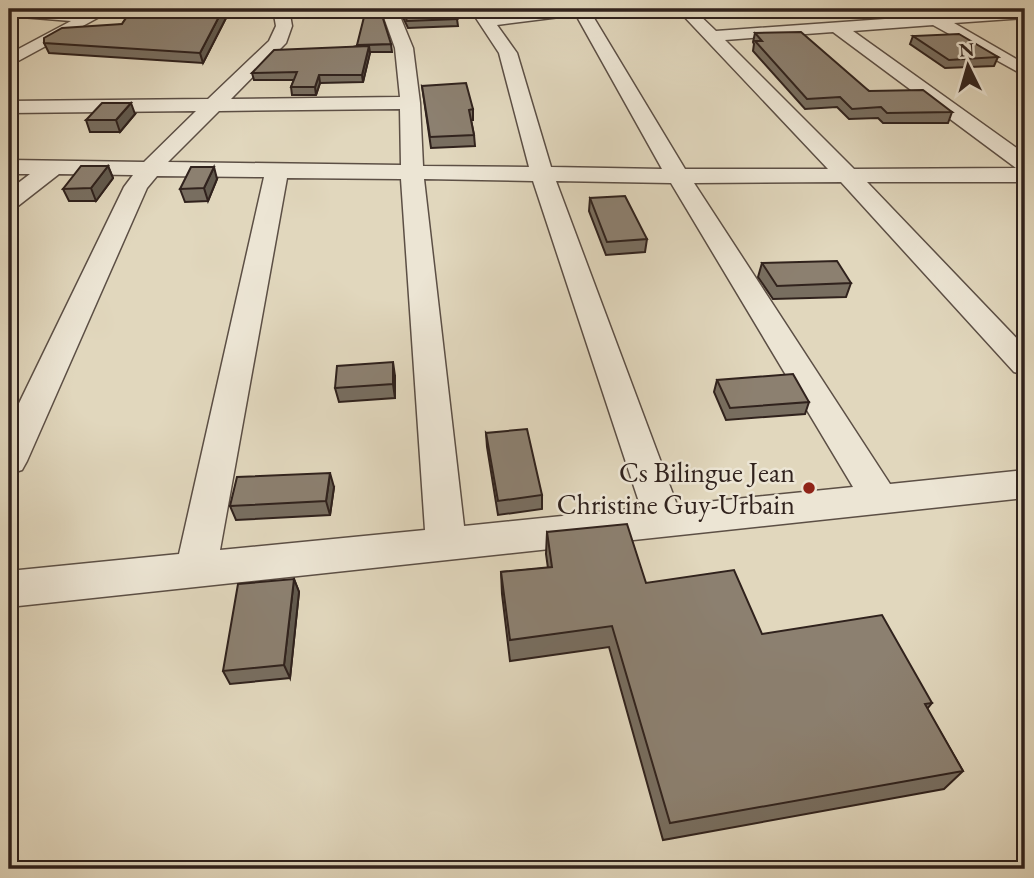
<svg xmlns="http://www.w3.org/2000/svg" width="1034" height="878" font-family="'EB Garamond',serif">
<style>
.lines{fill:none;stroke-linecap:round;stroke-linejoin:round}
.minor-casing{stroke:#5c4f45;stroke-width:3}
.minor{fill:#ece5d4;fill-rule:evenodd}
.wall{fill:#786e60;stroke:#30221d;stroke-width:2}
.shaded-wall{fill:#625a4e;stroke:#30221d;stroke-width:2}
.building{fill:#8c8070;stroke:#30221d;stroke-width:2}
.poi-dot{fill:#8f2418;stroke:#ece5d4;stroke-width:2.5}
.labels{text-anchor:middle;dominant-baseline:central;stroke-width:5;stroke-linejoin:round;paint-order:stroke}
.poi-label{font-size:28px;fill:#30221d;stroke:#ece5d4;text-anchor:end}
</style>
<rect width="100%" height="100%" fill="#e1d7bd"/>
<filter id="stains"><feTurbulence type="fractalNoise" baseFrequency=".00286" numOctaves="4"/><feColorMatrix values="0 0 0 0 .2 0 0 0 0 .09 0 0 0 0 .02 0 0 0 .5 -.17"/></filter>
<radialGradient id="worn" r=".72"><stop offset=".6" stop-color="#630" stop-opacity="0"/><stop offset="1" stop-color="#630" stop-opacity=".3"/></radialGradient>
<g class="lines">
<defs>
<g id="minor">
<polygon points="9,9 87,13 95,9 114,9 9,66 9,54 71,21 9,16"/>
<path d="M 273,9 L 289,9 L 292,26 L 286,43 L 231,99 L 400,97 L 395,48 L 381,9 L 397,9 L 413,48 L 420,103 L 423,166 L 529,167 L 499,53 L 470,9 L 486,9 L 491,17 L 553,9 L 596,9 L 591,13 L 685,169 L 828,169 L 677,9 L 693,9 L 716,31 L 1025,9 L 1025,18 L 954,23 L 1025,64 L 1025,76 L 933,25 L 853,31 L 1025,154 L 1025,182 L 867,182 L 1025,347 L 1025,375 L 1014,372 L 841,182 L 694,183 L 890,484 L 1025,470 L 1025,498 L 9,607 L 9,571 L 179,554 L 264,177 L 157,176 L 147,188 L 27,461 L 22,470 L 9,474 L 9,424 L 124,187 L 133,175 L 59,174 L 18,206 L 9,208 L 9,190 L 30,174 L 9,174 L 9,160 L 144,162 L 196,111 L 9,113 L 9,101 L 208,99 L 269,41 L 276,26 ZM 576,15 L 662,169 L 551,167 L 517,53 L 497,25 ZM 833,32 L 1016,168 L 854,169 L 725,40 ZM 400,109 L 401,165 L 168,162 L 219,111 ZM 287,178 L 401,179 L 425,530 L 220,550 ZM 424,179 L 533,181 L 641,508 L 464,526 ZM 556,181 L 671,183 L 853,487 L 677,505 Z"/>
</g>
</defs>
<use href="#minor" class="minor-casing"/>
<use href="#minor" class="minor"/>
</g>
<g class="wall">
<polygon points="132,9 227,9 228,14 203,63 49,53 44,43 122,24"/>
<polygon points="399,9 449,9 457,19 458,26 408,28"/>
<polygon points="755,33 869,91 952,112 948,123 883,123 878,118 849,119 837,107 805,109 753,51 754,44 753,42"/>
<polygon points="913,36 998,57 994,66 945,68 910,44"/>
<polygon points="391,44 392,52 370,52 363,82 320,83 316,95 292,95 291,87 294,80 254,80 252,73 357,46 357,45"/>
<polygon points="422,86 473,109 473,120 471,120 474,135 475,146 431,148"/>
<polygon points="135,114 120,132 90,132 86,120"/>
<polygon points="108,166 113,178 96,201 69,201 63,189"/>
<polygon points="217,179 208,201 185,202 180,189"/>
<polygon points="590,198 647,239 645,252 606,255 589,211"/>
<polygon points="762,263 851,283 846,297 773,299 758,277"/>
<polygon points="395,376 395,398 339,402 335,388"/>
<polygon points="717,380 809,402 805,414 726,420 714,392"/>
<polygon points="486,433 542,495 542,509 498,515 487,447"/>
<polygon points="334,487 330,515 236,520 230,506"/>
<polygon points="547,532 646,583 762,634 932,703 927,709 963,771 944,789 663,840 609,647 510,661 502,594 501,572 548,568 546,554"/>
<polygon points="294,579 299,592 290,678 230,684 223,671"/>
</g>
<g class="shaded-wall">
<polygon points="223,9 227,9 228,14 203,63 200,53"/>
<polygon points="369,46 370,53 363,82 362,75"/>
<polygon points="319,75 320,83 316,95 315,87"/>
<polygon points="131,103 135,114 120,132 116,120"/>
<polygon points="108,166 113,178 96,201 91,188"/>
<polygon points="214,167 217,179 208,201 204,188"/>
<polygon points="393,362 395,376 395,398 393,384"/>
<polygon points="330,473 334,487 330,515 326,501"/>
<polygon points="294,579 299,592 290,678 284,665"/>
</g>
<g class="building">
<polygon points="132,9 223,9 200,53 44,43 44,38 62,28 122,24"/>
<polygon points="366,9 380,9 391,44 357,45"/>
<polygon points="402,9 449,9 457,19 407,21"/>
<polygon points="801,32 869,91 923,90 952,112 887,113 881,107 852,109 840,97 807,99 755,41 762,41 755,33"/>
<polygon points="959,34 998,57 949,60 913,36"/>
<polygon points="369,46 362,75 319,75 315,87 291,87 297,72 252,73 274,50"/>
<polygon points="466,83 473,109 469,110 474,135 430,137 422,86"/>
<polygon points="102,103 131,103 116,120 86,120"/>
<polygon points="81,166 108,166 91,188 63,189"/>
<polygon points="191,167 214,167 204,188 180,189"/>
<polygon points="625,196 647,239 607,242 590,198"/>
<polygon points="837,261 851,283 777,286 762,263"/>
<polygon points="393,362 393,384 335,388 337,366"/>
<polygon points="793,374 809,402 730,408 717,380"/>
<polygon points="527,429 542,495 498,501 486,433"/>
<polygon points="330,473 326,501 230,506 237,477"/>
<polygon points="627,524 646,583 734,570 762,634 882,615 932,703 925,704 963,771 670,823 612,626 510,640 501,572 552,567 547,532"/>
<polygon points="294,579 284,665 223,671 238,584"/>
</g>
<circle class="poi-dot" cx="809" cy="488" r="7"/>
<g class="labels">
<g class="poi-label">
<text x="795" y="472">Cs Bilingue Jean<tspan x="795" dy="32">Christine Guy-Urbain</tspan></text>
</g>
</g>
<rect width="1034" height="878" fill="none" stroke="#e1d7bd" stroke-width="35"/>
<rect x="10" y="10" width="1013" height="857" fill="none" stroke="#30221d" stroke-width="3.5"/>
<rect x="18" y="18" width="999" height="843" fill="none" stroke="#30221d" stroke-width="2"/>
<g transform="translate(968 66) rotate(355)" stroke="#ece5d4" stroke-width="5" paint-order="stroke">
<path d="M0-5L12 26L0 18L-12 26Z" fill="#30221d"/>
<text y="-10" font-size="19" font-weight="bold" text-anchor="middle" fill="#30221d">N</text>
</g>
<rect width="100%" height="100%" filter="url(#stains)"/>
<rect width="100%" height="100%" fill="url(#worn)"/>
</svg>
